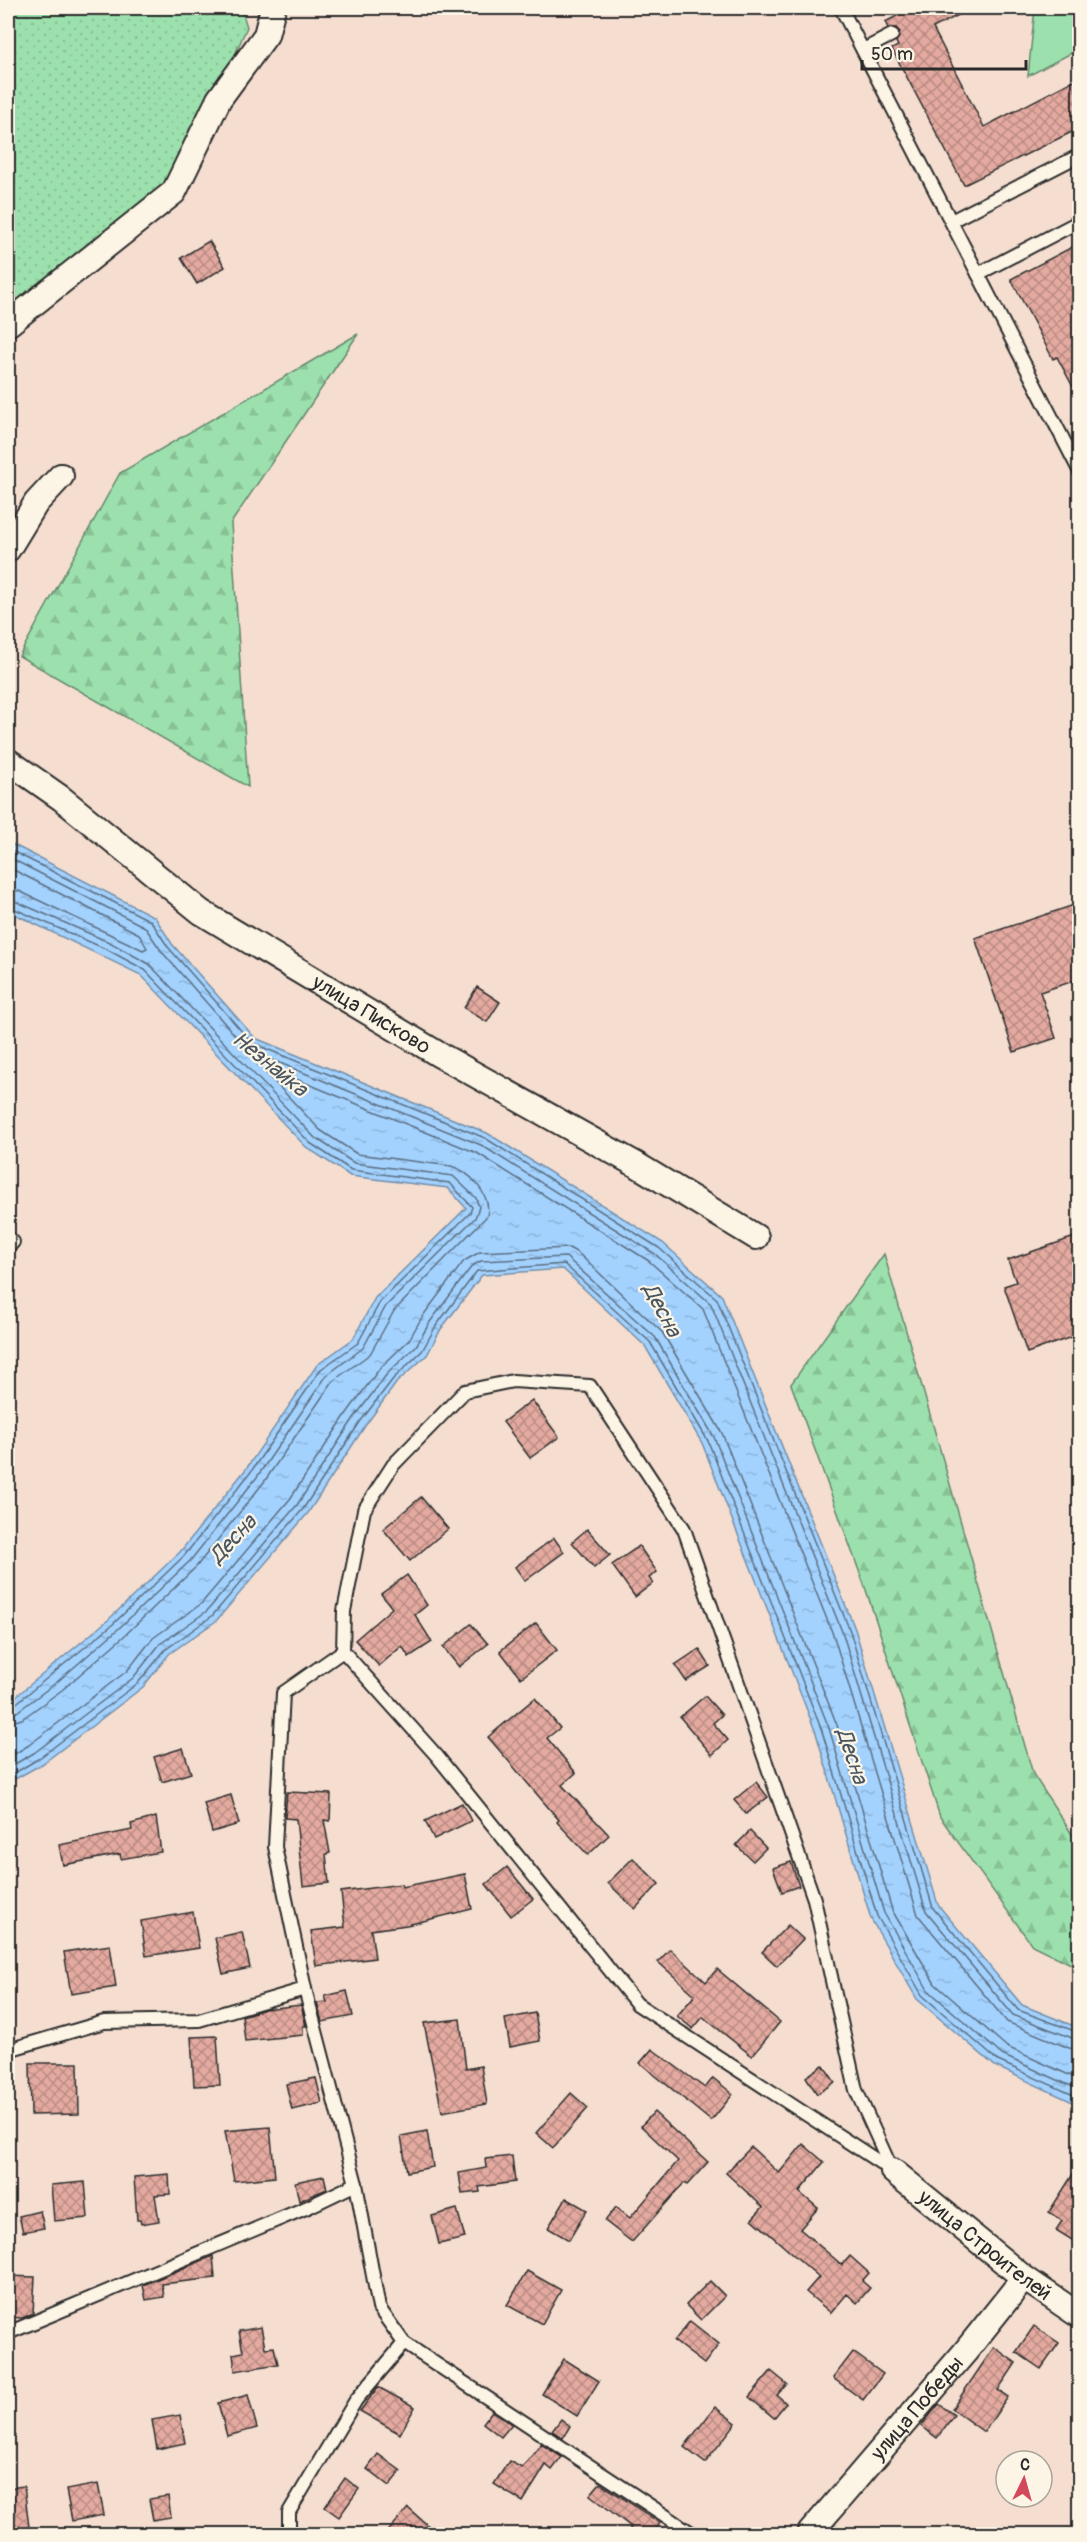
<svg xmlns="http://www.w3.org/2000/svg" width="1087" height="2542" font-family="Pangolin,sans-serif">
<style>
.grass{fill:url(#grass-dots);stroke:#64866c;stroke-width:1.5}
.forest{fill:url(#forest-firs);stroke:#64866c;stroke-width:1.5}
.green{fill:#9ce1ad;stroke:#64866c;stroke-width:1.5}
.water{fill:url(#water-ripples);stroke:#738faa;stroke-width:1.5}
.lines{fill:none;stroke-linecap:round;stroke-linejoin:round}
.shore{stroke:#5b6e80;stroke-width:1.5}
.building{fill:url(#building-cross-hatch);stroke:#2b2b2b;stroke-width:1.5}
.lane-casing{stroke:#2b2b2b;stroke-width:16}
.street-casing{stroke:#2b2b2b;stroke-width:28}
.lane{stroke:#fcf5e5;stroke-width:12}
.street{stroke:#fcf5e5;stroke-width:24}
.labels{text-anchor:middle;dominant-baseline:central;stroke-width:4.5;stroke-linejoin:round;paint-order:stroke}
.street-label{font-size:21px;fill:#2b2b2b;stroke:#fcf5e5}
.water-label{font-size:22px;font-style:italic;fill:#495560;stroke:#fcf5e5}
</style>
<defs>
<pattern id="grass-dots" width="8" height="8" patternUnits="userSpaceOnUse" patternTransform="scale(1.5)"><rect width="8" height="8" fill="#9ce1ad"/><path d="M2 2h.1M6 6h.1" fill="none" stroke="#87c195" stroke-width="1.8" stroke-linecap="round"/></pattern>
<pattern id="forest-firs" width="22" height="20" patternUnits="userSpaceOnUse" patternTransform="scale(1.5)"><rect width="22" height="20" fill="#9ce1ad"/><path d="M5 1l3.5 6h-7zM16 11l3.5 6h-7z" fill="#87c195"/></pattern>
<pattern id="water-ripples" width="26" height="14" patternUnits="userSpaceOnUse" patternTransform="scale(1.5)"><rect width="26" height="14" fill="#a3d2ff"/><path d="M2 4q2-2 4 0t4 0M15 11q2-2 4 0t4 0" fill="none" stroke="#8cb4db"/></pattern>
<pattern id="building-cross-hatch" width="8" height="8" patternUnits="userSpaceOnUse" patternTransform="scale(1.5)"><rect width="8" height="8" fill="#e4aaa0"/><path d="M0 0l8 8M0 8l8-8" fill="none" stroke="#b98b83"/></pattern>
</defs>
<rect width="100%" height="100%" fill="#f5ded0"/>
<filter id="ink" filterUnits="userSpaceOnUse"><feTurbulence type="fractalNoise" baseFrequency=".0167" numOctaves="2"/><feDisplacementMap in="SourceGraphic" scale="12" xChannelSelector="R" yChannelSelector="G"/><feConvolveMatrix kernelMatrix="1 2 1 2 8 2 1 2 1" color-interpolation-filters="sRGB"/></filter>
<g filter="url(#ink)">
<polygon class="grass" points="8,8 241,8 247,27 179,182 8,333"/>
<g class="forest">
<polygon points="358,334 231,523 248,787 19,656 120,473"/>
<polygon points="884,1254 1033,1774 1079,1845 1079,1968 1032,1945 940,1817 866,1590 791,1384"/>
</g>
<polygon class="green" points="1035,8 1079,8 1079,49 1028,76"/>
<polygon class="water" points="8,842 155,917 172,944 255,1038 487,1133 663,1243 722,1296 855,1629 938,1905 1022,2005 1079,2028 1079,2105 995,2066 917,1999 871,1919 816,1733 702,1443 645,1346 563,1269 482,1275 441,1329 427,1355 397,1382 365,1426 308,1513 216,1621 169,1654 143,1687 42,1764 8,1783 8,1703 108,1620 180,1552 246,1469 317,1365 353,1339 375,1298 466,1208 448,1188 350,1176 306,1147 141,975 8,911"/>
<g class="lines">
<g class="shore">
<polyline points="8,849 151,921 168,947 252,1043 485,1138 659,1248 717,1299 850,1631 933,1908 1018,2010 1080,2033"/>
<polyline points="8,857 145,927 162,952 248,1050 481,1145 655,1254 711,1304 843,1634 926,1911 1013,2015 1080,2041"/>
<polyline points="8,867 139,934 147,948 143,950 19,891 8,889"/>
<polyline points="8,898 111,943 149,964 314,1137 354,1163 453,1176 476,1198 479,1207 475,1218 386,1306 363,1348 327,1375 257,1477 190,1561 117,1630 57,1682 17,1712 8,1714"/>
<polyline points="8,906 108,950 145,970 310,1143 351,1170 450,1183 472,1207 470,1213 380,1302 358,1343 321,1369 250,1473 184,1556 112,1625 13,1706 8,1707"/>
<path d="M 8,1723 L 22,1719 L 62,1690 L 123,1637 L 196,1567 L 264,1482 L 333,1381 L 370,1354 L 394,1311 L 487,1216 C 492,1196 470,1171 451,1166 L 357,1154 L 320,1130 L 266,1073 L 269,1068 L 477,1153 L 649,1261 L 703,1309 L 834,1637 L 918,1915 L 1007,2022 L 1069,2048 L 1080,2050"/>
<polyline points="8,1758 29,1745 127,1671 153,1638 201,1604 290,1499 347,1413 380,1368 409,1340 422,1317 464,1261 480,1252 569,1248 578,1253 662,1332 722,1433 837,1725 892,1910 935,1984 1007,2047 1080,2080"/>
<polyline points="8,1768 34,1753 133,1678 160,1644 207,1611 297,1505 354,1418 387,1374 416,1346 430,1322 472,1266 481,1261 566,1257 655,1337 714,1437 829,1728 884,1913 928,1990 1002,2055 1080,2090"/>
<polyline points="8,1777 38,1759 138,1683 165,1650 212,1616 303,1509 360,1422 393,1379 422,1351 436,1326 477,1271 564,1264 650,1342 708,1441 822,1731 877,1916 922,1995 998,2061 1080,2098"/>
</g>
</g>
<g class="building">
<polygon points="912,8 972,8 933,28 984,127 1080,77 1080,128 964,185 892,49 898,46 896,42 900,32 896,28 888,28 885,22"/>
<polygon points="209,241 225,267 197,284 181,258"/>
<polygon points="1080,243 1080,400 1057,357 1053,359 1011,279"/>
<polygon points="1080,903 1080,979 1040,992 1056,1038 1014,1052 975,938"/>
<polygon points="477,987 500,1002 487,1022 464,1008"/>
<polygon points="1080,1235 1080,1334 1027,1353 1004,1286 1016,1282 1008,1260"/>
<polygon points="532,1400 559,1437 530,1458 503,1422"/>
<polygon points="421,1497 448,1529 410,1561 383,1529"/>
<polygon points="587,1529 610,1555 594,1568 572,1542"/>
<polygon points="554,1538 564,1552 525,1581 515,1567"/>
<polygon points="639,1546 657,1572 649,1578 653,1583 635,1597 612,1565"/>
<polygon points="407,1575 427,1605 415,1615 432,1642 409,1657 402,1646 379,1666 355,1640 392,1608 381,1594"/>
<polygon points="536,1623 557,1650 521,1678 500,1651"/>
<polygon points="471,1624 488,1644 459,1667 443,1647"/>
<polygon points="699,1649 710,1666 686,1681 675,1665"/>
<polygon points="705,1696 722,1715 713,1723 728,1740 712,1755 680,1717"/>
<polygon points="535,1698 560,1728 547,1738 576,1773 562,1785 609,1835 588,1855 557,1822 559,1820 488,1737"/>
<polygon points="183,1748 191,1773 162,1782 154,1757"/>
<polygon points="756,1782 768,1797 746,1814 734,1800"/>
<polygon points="287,1792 331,1794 330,1821 324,1820 330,1853 326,1854 329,1883 303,1886 296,1819 285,1818"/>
<polygon points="231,1795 239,1824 212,1832 204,1803"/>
<polygon points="462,1803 471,1821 434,1839 425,1821"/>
<polygon points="156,1817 161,1852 121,1859 120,1854 63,1865 59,1845 132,1830 131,1824"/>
<polygon points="750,1831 766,1848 753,1861 736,1845"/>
<polygon points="633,1858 659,1884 635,1909 608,1883"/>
<polygon points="791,1862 799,1886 782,1892 773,1868"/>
<polygon points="507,1867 533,1899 511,1916 486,1884"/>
<polygon points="465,1874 472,1909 407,1925 371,1930 375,1958 316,1966 311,1931 345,1927 341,1892 401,1884 402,1887"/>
<polygon points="193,1912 199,1948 146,1956 141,1921"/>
<polygon points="788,1925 803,1939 777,1966 762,1952"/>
<polygon points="242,1932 250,1968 223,1974 215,1938"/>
<polygon points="110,1945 116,1987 71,1994 64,1952"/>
<polygon points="670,1949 706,1982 717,1969 780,2022 752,2056 703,2017 693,2029 677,2016 695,1995 658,1962"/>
<polygon points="347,1991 353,2016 322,2022 317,2003 327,2002 325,1996"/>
<polygon points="301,2005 306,2026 303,2026 303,2035 245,2041 242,2016 265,2009"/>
<polygon points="535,2013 540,2041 510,2047 505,2019"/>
<polygon points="460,2019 466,2069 481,2066 487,2104 442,2112 424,2023"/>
<polygon points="217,2036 220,2085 194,2086 191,2037"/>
<polygon points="652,2049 705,2088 713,2078 733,2094 711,2121 640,2063"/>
<polygon points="30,2063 78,2063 79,2114 31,2115"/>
<polygon points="823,2065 835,2082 817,2094 806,2077"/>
<polygon points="316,2078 322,2103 292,2110 286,2084"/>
<polygon points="571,2093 588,2108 553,2148 536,2133"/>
<polygon points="654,2112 708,2162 687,2185 684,2183 632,2242 605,2221 616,2207 630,2218 678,2161 641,2126"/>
<polygon points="270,2127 275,2177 234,2181 225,2131"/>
<polygon points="427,2131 433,2167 407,2172 401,2136"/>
<polygon points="803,2144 824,2162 799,2192 818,2208 800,2229 842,2265 850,2256 869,2273 862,2281 870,2288 857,2303 847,2294 831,2313 806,2292 819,2277 752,2219 763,2207 726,2173 751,2147 779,2173"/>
<polygon points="512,2156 515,2182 479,2187 480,2192 462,2194 459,2173 486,2168 485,2159"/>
<polygon points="1080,2163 1080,2245 1056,2230 1062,2221 1049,2212"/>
<polygon points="169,2174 170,2194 155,2195 159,2221 141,2224 140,2220 137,2220 134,2177"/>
<polygon points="324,2176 327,2189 299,2201 295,2182"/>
<polygon points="85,2182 88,2218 54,2221 51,2185"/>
<polygon points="566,2198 587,2210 569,2240 548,2228"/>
<polygon points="457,2209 465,2238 439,2244 432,2216"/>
<polygon points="40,2211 44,2228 23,2232 19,2216"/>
<polygon points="213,2256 215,2278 162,2284 164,2297 146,2300 143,2285"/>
<polygon points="527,2271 561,2290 542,2324 507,2305"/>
<polygon points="8,2276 35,2277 33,2313 23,2318 8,2317"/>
<polygon points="710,2281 725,2296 701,2320 686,2305"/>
<polygon points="690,2321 719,2344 704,2364 674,2341"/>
<polygon points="1034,2326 1059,2343 1041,2369 1016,2352"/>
<polygon points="261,2327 265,2348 274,2347 278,2364 235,2371 233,2354 243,2352 239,2331"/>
<polygon points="994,2347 1016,2363 998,2390 1008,2397 984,2432 952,2409"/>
<polygon points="853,2352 883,2374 863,2400 833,2378"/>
<polygon points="564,2359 599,2381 577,2416 542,2394"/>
<polygon points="771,2371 787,2384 777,2395 786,2403 774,2418 749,2397"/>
<polygon points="378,2387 415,2407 400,2434 360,2411"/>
<polygon points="248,2395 257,2428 227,2436 218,2403"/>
<polygon points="939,2404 954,2415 937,2438 921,2426"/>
<polygon points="715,2407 736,2423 705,2463 684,2447"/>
<polygon points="492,2411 512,2424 501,2437 483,2423"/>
<polygon points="180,2415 185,2443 157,2449 152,2420"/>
<polygon points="561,2419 570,2426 563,2438 552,2431"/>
<polygon points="541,2444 562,2457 552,2470 546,2465 523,2502 494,2484 509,2461 522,2468"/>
<polygon points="378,2454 401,2471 389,2486 367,2469"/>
<polygon points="345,2478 359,2489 339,2517 325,2507"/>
<polygon points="600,2483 660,2523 652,2535 626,2535 631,2527 590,2495"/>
<polygon points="98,2484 104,2515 72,2521 66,2490"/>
<polygon points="24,2486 29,2527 8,2530 8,2488"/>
<polygon points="168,2496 171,2517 153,2520 149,2499"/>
<polygon points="408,2508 439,2535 385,2535"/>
</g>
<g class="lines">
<defs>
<g id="lane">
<polyline points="841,8 1080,472"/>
<polyline points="863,50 892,35"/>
<polyline points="951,221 1080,155"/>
<polyline points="978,274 1080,221"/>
<polyline points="8,1238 13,1242 8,1248"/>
<polyline points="343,1651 344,1611 364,1510 393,1465 465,1391 513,1381 590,1386 684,1529 814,1899 856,2090 892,2170"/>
<polyline points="8,2050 104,2022 199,2020 305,1989"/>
<polyline points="8,2333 308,2207 356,2184"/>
<polyline points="289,2534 289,2512 356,2400 404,2343"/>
<polyline points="693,2534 404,2343 379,2308 356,2184 305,1989 275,1847 283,1693 343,1651 437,1756 637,2004 893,2171"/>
</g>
<g id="street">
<polyline points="8,324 174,192 219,99 266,35 273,8"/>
<polyline points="8,549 36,503 61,476"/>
<path id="s1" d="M 8,761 L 61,798 L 201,912 L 438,1054 L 637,1165 L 756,1237"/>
<path id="s2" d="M 893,2171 L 1024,2278 L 1080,2316"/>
<path id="s3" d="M 809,2534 L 965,2352 L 1024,2278"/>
</g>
</defs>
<use href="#lane" class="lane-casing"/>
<use href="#street" class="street-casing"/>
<use href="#lane" class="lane"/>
<use href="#street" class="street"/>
</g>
</g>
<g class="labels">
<g class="street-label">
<text stroke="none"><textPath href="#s1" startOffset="444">улица Писково</textPath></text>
<text stroke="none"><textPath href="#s2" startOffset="118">улица Строителей</textPath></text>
<text stroke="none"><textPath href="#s3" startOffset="166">улица Победы</textPath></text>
</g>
<g class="water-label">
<text transform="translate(270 1064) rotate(39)">Незнайка</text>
<text transform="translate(662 1310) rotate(62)">Десна</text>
<text transform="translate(233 1539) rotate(-47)">Десна</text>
<text transform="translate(852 1756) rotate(72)">Десна</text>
</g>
</g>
<rect width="1087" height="2542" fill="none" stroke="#fcf5e5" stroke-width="30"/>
<rect x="15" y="15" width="1057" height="2512" fill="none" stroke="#2b2b2b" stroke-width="2" filter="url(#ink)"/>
<g transform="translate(1024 2479) rotate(5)"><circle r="28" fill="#fcf5e5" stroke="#a8a49b" stroke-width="1.5"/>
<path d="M0-4.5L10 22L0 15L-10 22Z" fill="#d1495b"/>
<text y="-9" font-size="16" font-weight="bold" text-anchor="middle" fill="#2b2b2b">С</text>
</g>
<path d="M862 60v9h164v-9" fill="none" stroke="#2b2b2b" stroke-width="3"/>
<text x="871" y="60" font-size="18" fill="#2b2b2b" stroke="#fcf5e5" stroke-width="4.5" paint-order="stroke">50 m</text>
</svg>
